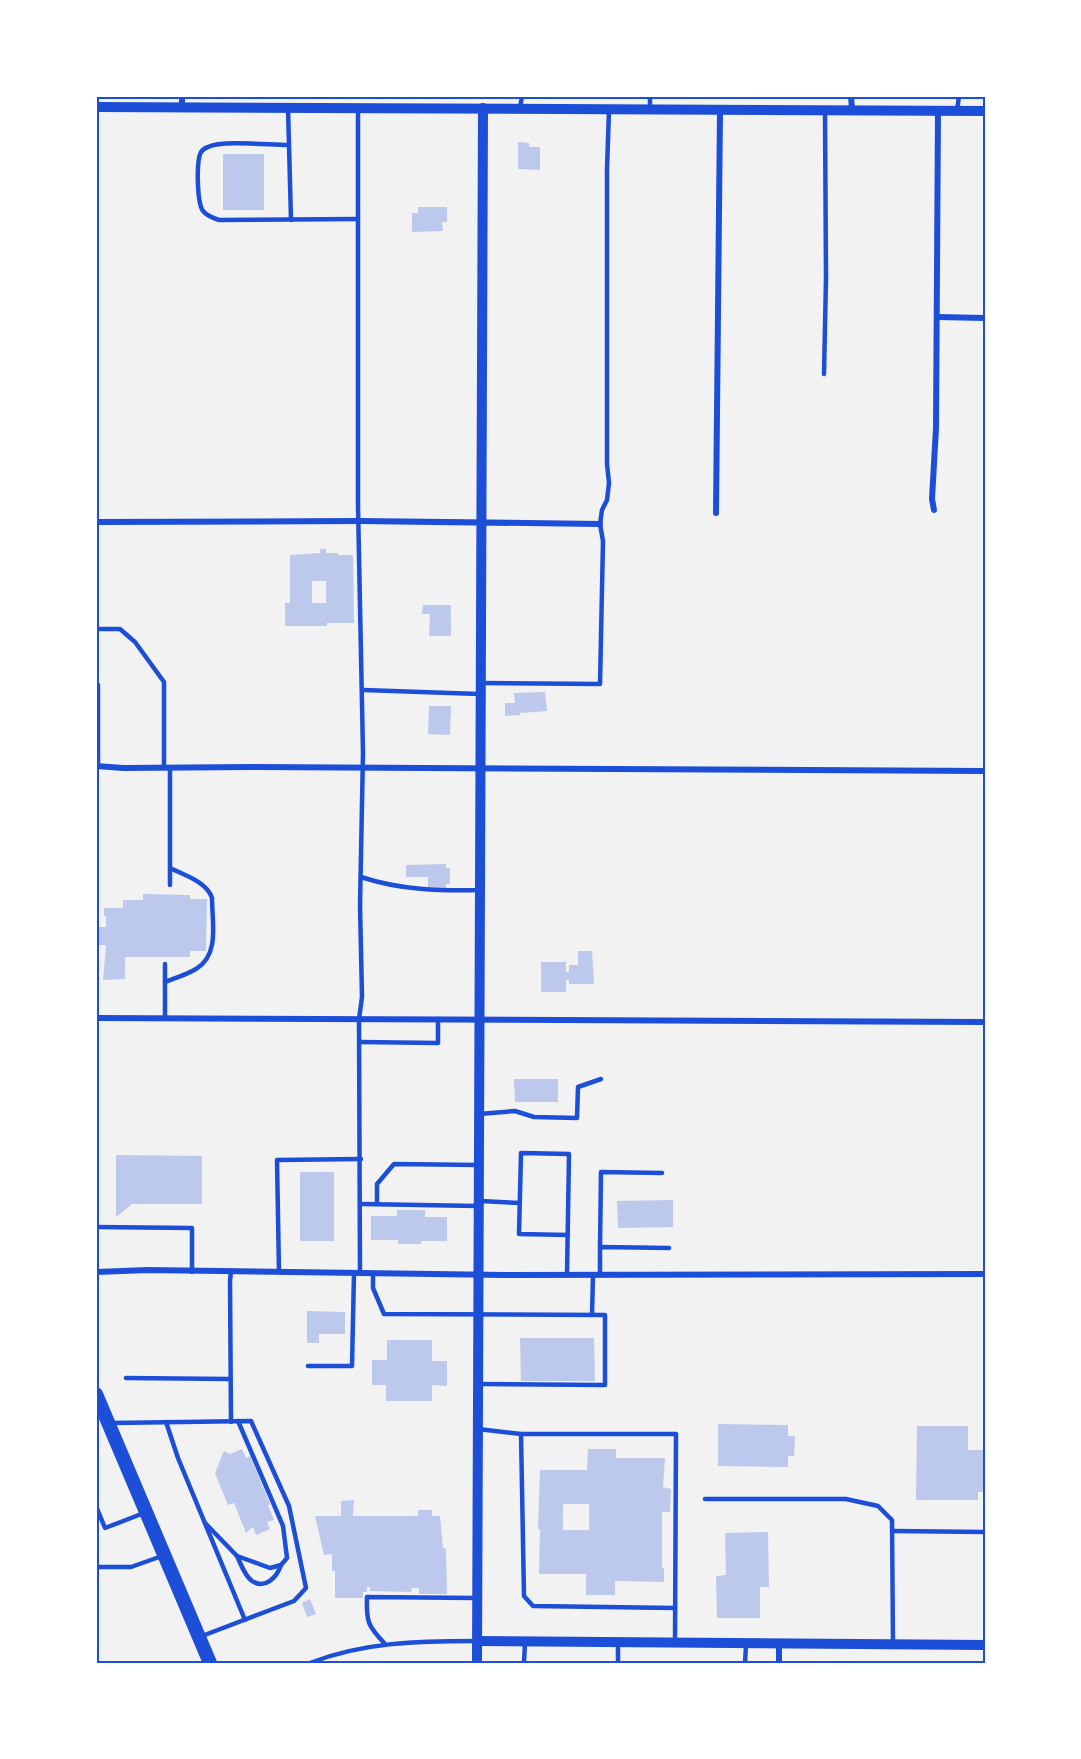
<svg xmlns="http://www.w3.org/2000/svg" width="1081" height="1759" font-family="'Asap Condensed',sans-serif">
<style>
.building{fill:#bdc9ec;fill-rule:evenodd}
.lines{fill:none;stroke-linecap:round;stroke-linejoin:round}
.service{stroke:#1d4ed8;stroke-width:4.5}
.minor{stroke:#1d4ed8;stroke-width:6}
.tertiary{stroke:#1d4ed8;stroke-width:10}
.primary{stroke:#1d4ed8;stroke-width:14}
.neatline{fill:none;stroke:#1d4ed8;stroke-width:2}
</style>
<rect width="100%" height="100%" fill="#f2f2f2"/>
<g class="building">
<polygon points="518,142 529,143 529,147 540,147 540,170 518,169"/>
<rect x="223" y="154" width="41" height="56"/>
<polygon points="418,207 447,207 447,222 442,222 443,231 412,232 412,213 418,213"/>
<path d="M 320,549 L 326,549 L 326,553 L 338,553 L 338,555 L 353,555 L 354,623 L 327,623 L 327,626 L 285,626 L 285,603 L 290,603 L 290,555 L 320,553 ZM 312,581 L 326,581 L 326,603 L 312,603 Z"/>
<polygon points="423,605 451,605 451,636 429,636 430,614 422,614"/>
<polygon points="545,692 547,711 521,713 520,710 520,715 505,716 505,703 515,703 514,693"/>
<polygon points="429,706 451,706 450,735 428,734"/>
<polygon points="446,864 446,868 450,868 450,884 446,884 446,888 428,888 428,877 406,877 406,865"/>
<polygon points="143,894 190,895 190,899 207,899 206,951 190,951 190,957 125,957 125,979 103,980 106,945 97,945 98,927 106,927 106,916 104,916 104,908 123,908 123,900 143,900"/>
<polygon points="578,951 592,951 594,984 569,984 569,980 566,980 566,992 541,992 541,962 566,962 566,972 569,972 569,965 578,965"/>
<polygon points="514,1079 558,1079 558,1102 515,1102"/>
<polygon points="116,1155 202,1156 202,1204 132,1204 116,1217"/>
<rect x="300" y="1172" width="34" height="69"/>
<polygon points="673,1200 673,1227 618,1228 617,1201"/>
<polygon points="397,1210 425,1210 425,1217 447,1217 447,1241 421,1241 421,1244 398,1244 398,1240 371,1240 371,1216 397,1216"/>
<polygon points="307,1311 345,1312 345,1334 319,1334 319,1343 307,1343"/>
<polygon points="520,1338 594,1338 595,1381 521,1381"/>
<polygon points="387,1340 432,1340 432,1361 447,1361 447,1386 432,1385 432,1401 386,1401 386,1385 372,1385 372,1360 387,1360"/>
<polygon points="718,1424 788,1425 788,1436 795,1436 794,1456 788,1456 788,1467 718,1466"/>
<polygon points="917,1426 968,1426 968,1450 985,1450 985,1492 978,1492 978,1500 916,1500"/>
<polygon points="242,1449 246,1458 250,1456 270,1504 268,1505 274,1520 267,1522 270,1529 256,1535 253,1527 246,1533 234,1503 228,1505 215,1473 224,1451 230,1454"/>
<path d="M 588,1449 L 616,1449 L 616,1458 L 665,1458 L 663,1487 L 671,1489 L 670,1512 L 662,1512 L 662,1568 L 664,1568 L 664,1582 L 615,1581 L 615,1595 L 586,1595 L 586,1574 L 539,1574 L 540,1529 L 538,1529 L 540,1470 L 587,1470 ZM 563,1504 L 589,1504 L 589,1530 L 563,1530 Z"/>
<polygon points="354,1500 353,1516 418,1516 418,1510 432,1510 432,1516 440,1516 443,1548 446,1549 447,1594 419,1594 419,1588 412,1588 411,1592 370,1591 370,1587 367,1587 367,1592 363,1592 363,1598 335,1598 335,1571 332,1571 332,1554 324,1555 315,1516 341,1516 341,1501"/>
<polygon points="768,1532 769,1587 760,1587 760,1618 717,1618 716,1576 726,1575 725,1533"/>
<polygon points="310,1599 316,1614 307,1617 302,1603"/>
</g>
<g class="lines">
<g class="service">
<polyline points="288,108 291,220"/>
<polyline points="358,108 358,506 363,753 360,905 362,997 359,1019 360,1273"/>
<polyline points="520,108 522,96"/>
<polyline points="650,110 650,96"/>
<polyline points="957,111 959,96"/>
<path d="M 288,145 C 269,145 223,140 208,147 C 205,148 203,149 201,152 C 196,161 197,203 203,211 C 207,216 213,218 219,220 L 358,219"/>
<polyline points="824,374 826,278 825,111"/>
<polyline points="96,629 120,629 135,642 164,682 164,768"/>
<polyline points="482,683 600,684 603,541 600,524 602,510 607,500 609,483 607,464 607,169 609,110"/>
<polyline points="96,685 98,685 98,766"/>
<polyline points="363,690 479,694"/>
<polyline points="170,768 170,885"/>
<path d="M 361,877 C 400,890 440,891 481,890"/>
<polyline points="165,964 165,1018"/>
<path d="M 165,982 C 175,978 186,975 196,969 C 220,955 212,922 212,898 C 207,882 184,875 170,868"/>
<polyline points="359,1042 438,1043 438,1019"/>
<polyline points="479,1114 515,1111 534,1117 577,1118 578,1087 601,1079"/>
<polyline points="480,1201 520,1203"/>
<polyline points="361,1204 478,1206"/>
<polyline points="377,1204 377,1184 394,1164 479,1165"/>
<polyline points="96,1227 192,1228 192,1272"/>
<polyline points="600,1247 601,1172 662,1173"/>
<polyline points="279,1272 277,1160 361,1159"/>
<polyline points="373,1273 373,1288 384,1314 605,1315 605,1385 479,1384"/>
<polyline points="567,1275 569,1154 521,1153 519,1234 568,1235"/>
<polyline points="600,1275 600,1247 669,1248"/>
<polyline points="592,1315 593,1275"/>
<polyline points="308,1366 352,1366 354,1273"/>
<polyline points="126,1378 230,1379"/>
<polyline points="166,1422 178,1458 245,1620"/>
<polyline points="231,1422 230,1281 231,1271"/>
<polyline points="112,1423 251,1421 289,1506 306,1588 294,1601 202,1636"/>
<polyline points="478,1429 521,1434 676,1434 675,1643"/>
<polyline points="521,1434 524,1596 533,1606 675,1608"/>
<polyline points="705,1499 846,1499 878,1506 892,1520 893,1644"/>
<polyline points="96,1506 105,1528 144,1513"/>
<polyline points="205,1523 237,1556 270,1568 281,1565 287,1558 283,1526 238,1421"/>
<polyline points="893,1531 985,1532"/>
<path d="M 237,1556 C 241,1564 244,1575 252,1581 C 265,1590 277,1577 281,1565"/>
<polyline points="96,1567 131,1567 162,1556"/>
<polyline points="618,1643 618,1663"/>
<path d="M 385,1644 C 368,1626 366,1622 367,1597 L 477,1598"/>
<path d="M 310,1663 C 363,1642 419,1641 476,1641"/>
<polyline points="522,1663 524,1662 525,1643"/>
<polyline points="745,1663 746,1645"/>
</g>
<g class="minor">
<polyline points="182,96 182,108"/>
<polyline points="851,96 852,110"/>
<polyline points="937,317 985,318"/>
<polyline points="934,510 932,499 936,428 938,111"/>
<polyline points="716,513 720,110"/>
<polyline points="96,522 360,521 600,524"/>
<polyline points="96,766 123,768 253,767 985,771"/>
<polyline points="96,1018 985,1022"/>
<polyline points="96,1272 148,1270 504,1275 985,1274"/>
<polyline points="779,1643 779,1663"/>
</g>
<g class="tertiary">
<polyline points="96,107 985,111"/>
<polyline points="477,1641 985,1645"/>
<polyline points="477,1663 483,108"/>
</g>
<polyline class="primary" points="96,1394 210,1663"/>
</g>
<rect width="1081" height="1759" fill="none" stroke="#ffffff" stroke-width="195"/>
<rect x="98" y="98" width="886" height="1564" class="neatline"/>
</svg>
